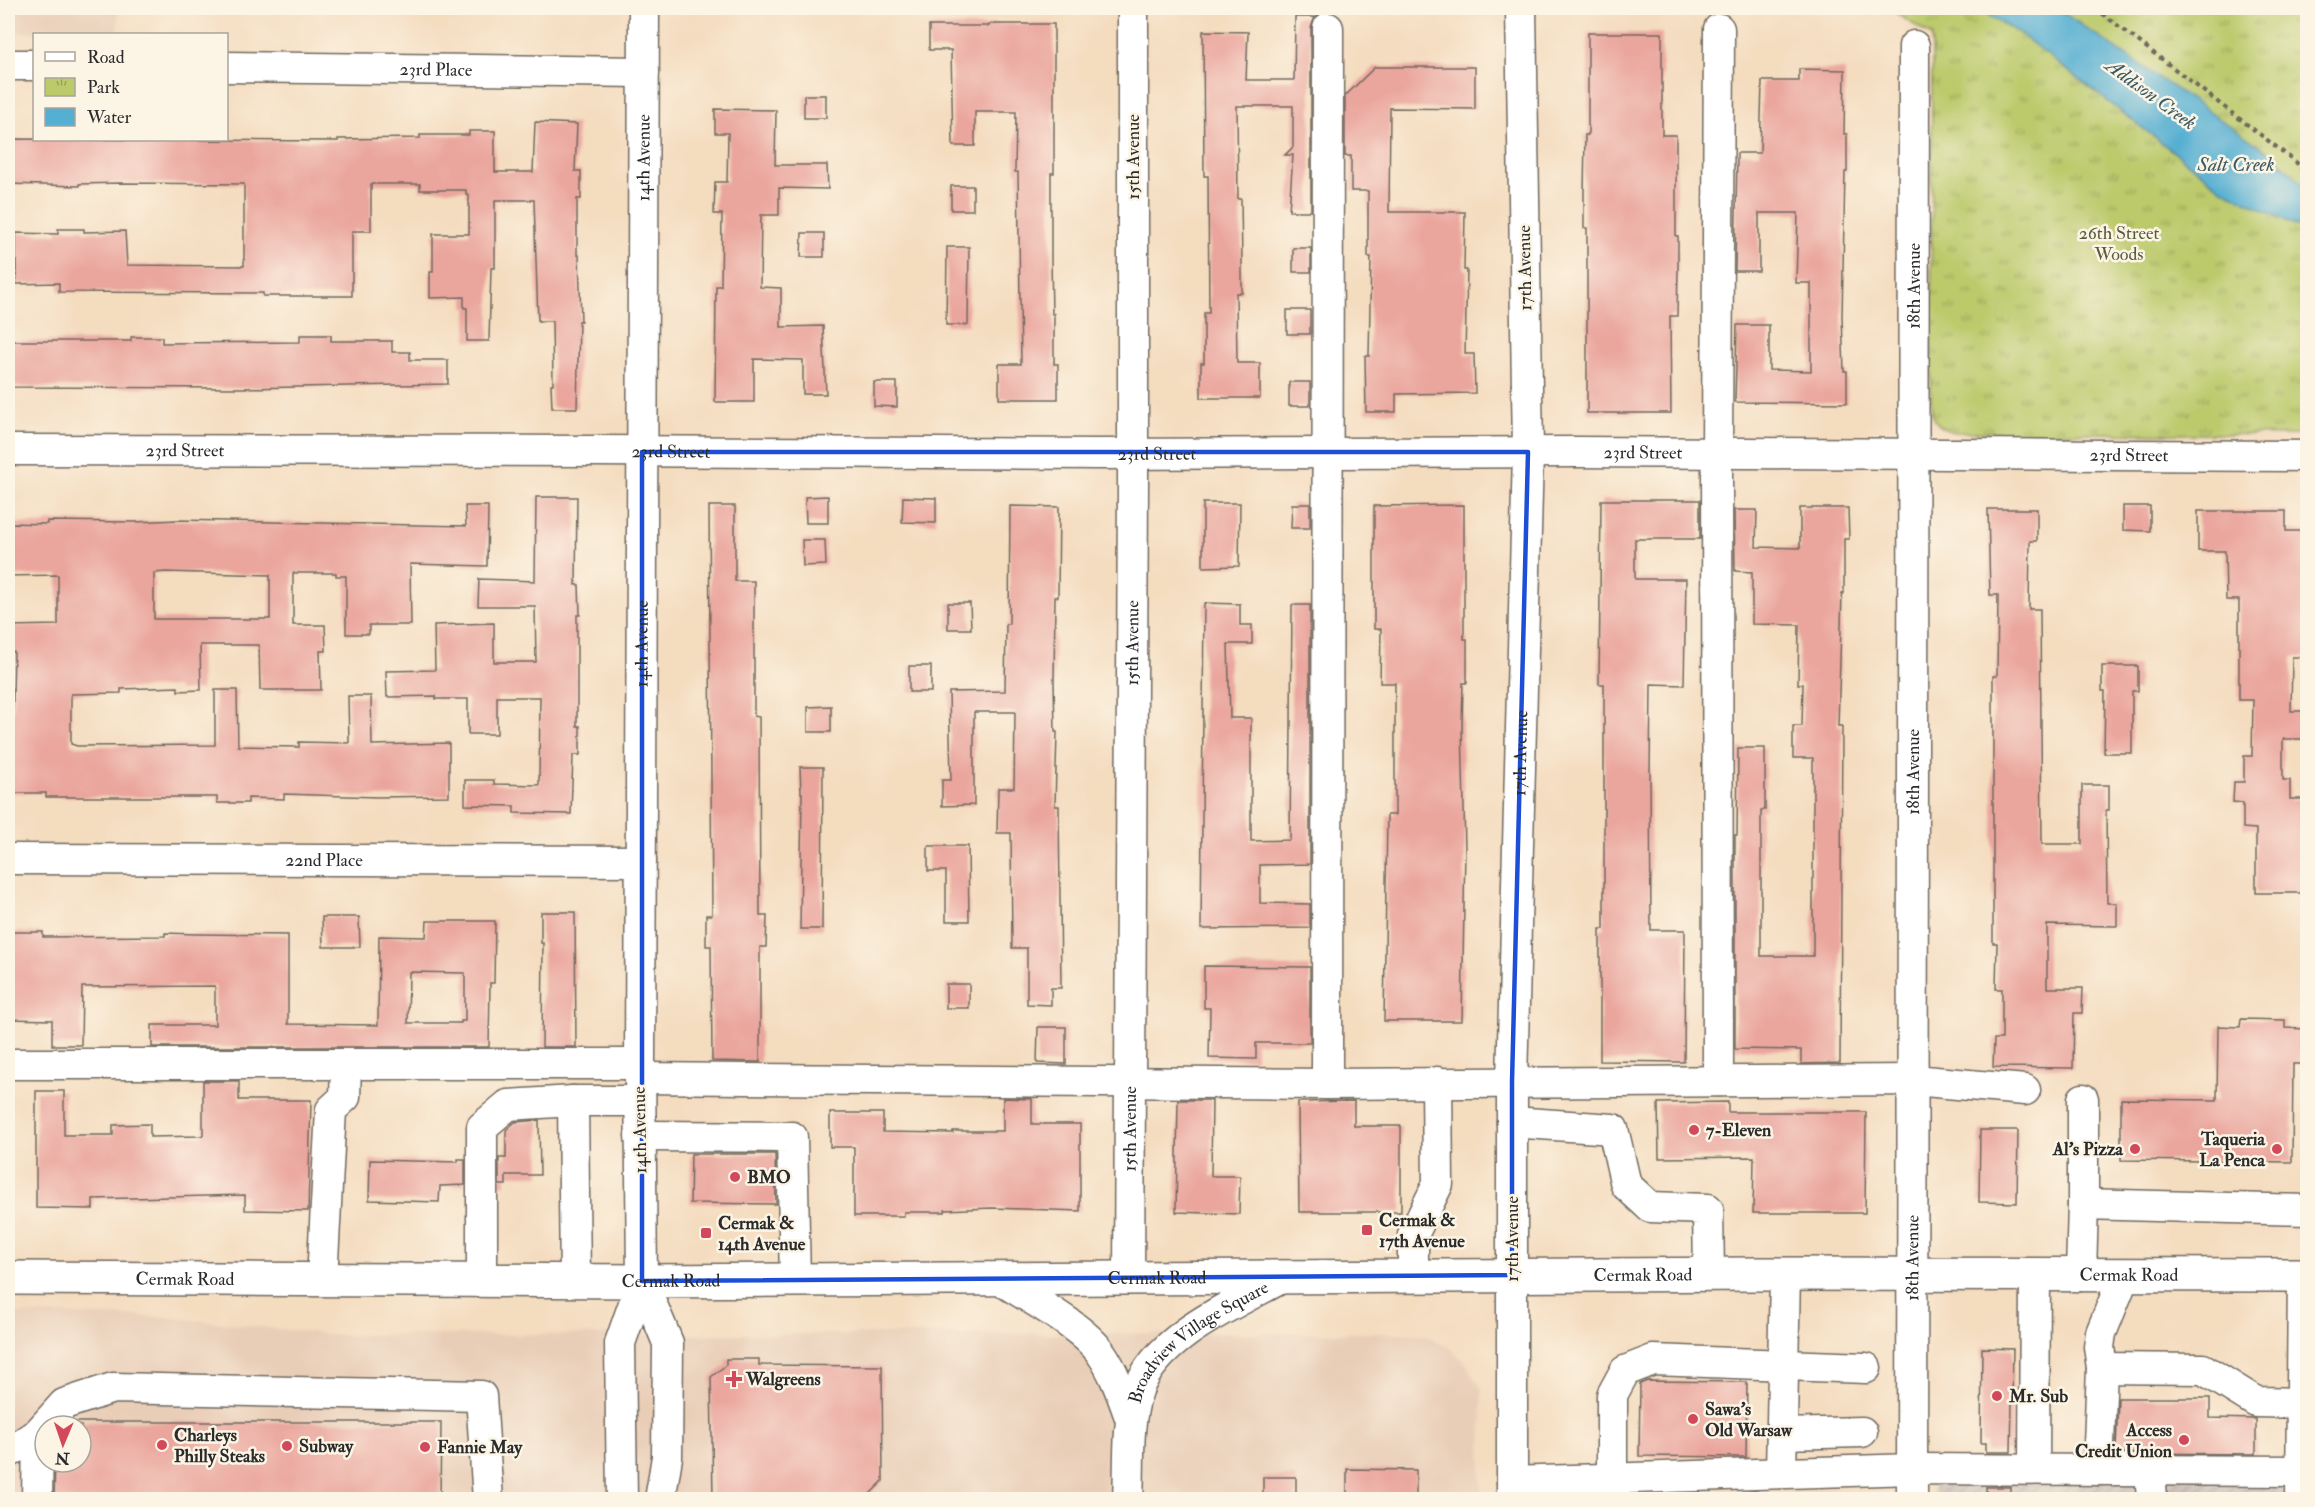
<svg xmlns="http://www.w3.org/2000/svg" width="2315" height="1507" font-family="'IM FELL Double Pica',serif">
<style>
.built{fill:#e9ceb7;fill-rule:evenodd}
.industrial{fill:url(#industrial-furrows)}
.park{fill:url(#park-tufts);stroke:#747a4c;stroke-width:1.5}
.water{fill:#54afd2;stroke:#406d7e;stroke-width:1.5}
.building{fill:#eaa59d;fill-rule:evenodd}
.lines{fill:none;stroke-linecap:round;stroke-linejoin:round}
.minor-casing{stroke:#71695f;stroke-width:33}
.major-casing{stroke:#71695f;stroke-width:36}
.path{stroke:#71695f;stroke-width:4;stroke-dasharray:4.5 4.5;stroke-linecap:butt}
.minor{stroke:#fff;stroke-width:30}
.major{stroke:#fff;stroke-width:33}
.marked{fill:none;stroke:#1d4ed8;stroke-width:4.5;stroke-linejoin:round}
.poi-dot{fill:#d1495b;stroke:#fcf5e5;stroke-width:2}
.labels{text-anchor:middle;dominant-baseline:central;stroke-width:5;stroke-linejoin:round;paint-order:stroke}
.street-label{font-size:18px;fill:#2b2b2b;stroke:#fcf5e5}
.park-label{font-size:18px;fill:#565b3e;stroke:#fcf5e5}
.poi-label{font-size:18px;font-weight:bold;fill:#2b2b2b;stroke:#fcf5e5;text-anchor:start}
.water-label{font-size:20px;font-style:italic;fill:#395965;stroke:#fcf5e5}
</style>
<defs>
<pattern id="industrial-furrows" width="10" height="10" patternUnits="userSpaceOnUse" patternTransform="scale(1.5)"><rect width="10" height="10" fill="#cec1ba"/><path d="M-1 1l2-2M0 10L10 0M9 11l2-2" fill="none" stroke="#b1a6a0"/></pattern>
<pattern id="park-tufts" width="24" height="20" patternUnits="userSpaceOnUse" patternTransform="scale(1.5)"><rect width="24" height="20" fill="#bcca6c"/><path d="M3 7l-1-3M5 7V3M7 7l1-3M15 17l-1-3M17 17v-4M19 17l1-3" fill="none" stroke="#99a459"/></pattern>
</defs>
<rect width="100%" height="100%" fill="#fcf5e5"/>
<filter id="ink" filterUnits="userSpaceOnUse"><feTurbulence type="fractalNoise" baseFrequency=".0167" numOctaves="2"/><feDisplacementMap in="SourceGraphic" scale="12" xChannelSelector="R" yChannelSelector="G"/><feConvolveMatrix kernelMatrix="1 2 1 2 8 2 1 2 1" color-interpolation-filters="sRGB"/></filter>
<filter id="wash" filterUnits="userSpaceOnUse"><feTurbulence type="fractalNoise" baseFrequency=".008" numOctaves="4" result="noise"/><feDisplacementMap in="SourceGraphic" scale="24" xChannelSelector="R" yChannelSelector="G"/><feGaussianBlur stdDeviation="1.35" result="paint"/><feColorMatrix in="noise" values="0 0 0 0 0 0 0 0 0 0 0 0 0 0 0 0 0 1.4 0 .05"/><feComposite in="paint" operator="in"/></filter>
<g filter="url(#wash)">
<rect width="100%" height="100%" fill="#f4dcbf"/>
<g class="built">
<rect x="8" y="8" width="110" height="24"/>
<path d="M 8,1313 L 166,1317 L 337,1335 L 1396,1333 L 1423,1334 L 1446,1345 L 1465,1362 L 1482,1390 L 1481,1499 L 8,1500 ZM 45,1426 L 81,1426 L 81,1462 L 45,1462 Z"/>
</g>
<polygon class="industrial" points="1933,1471 2307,1473 2307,1499 1933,1500"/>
<path class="park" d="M 1888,8 L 2307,8 L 2307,435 L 1955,432 C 1939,429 1932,421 1931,405 L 1932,36 Z"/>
<polygon class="water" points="1976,8 2056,8 2273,155 2307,188 2307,231 2222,189 2020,34"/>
<g id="blocks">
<g class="building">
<polygon points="1295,17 1315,17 1311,28 1311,211 1289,211 1293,155 1285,155 1293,147 1293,106 1237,106 1238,199 1241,199 1242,261 1242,293 1236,293 1237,363 1260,363 1260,398 1201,398 1201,363 1204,363 1204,313 1209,313 1208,176 1204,176 1203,31 1248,32 1246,80 1294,80"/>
<polygon points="989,24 1054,24 1054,173 1051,173 1051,259 1052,314 1054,314 1054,364 1058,364 1058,399 999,399 999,364 1021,364 1018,172 1015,172 1016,112 975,112 975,146 953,146 951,50 929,50 929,26 989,26"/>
<polygon points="1588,33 1662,33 1662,135 1676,135 1676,236 1678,236 1678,270 1677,316 1670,316 1671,413 1587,413 1587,228 1584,228 1584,194 1585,135 1588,135"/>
<polygon points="1375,67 1475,67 1475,109 1390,108 1389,212 1465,212 1464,270 1467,270 1465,354 1474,354 1475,393 1396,394 1396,412 1366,412 1365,356 1369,356 1371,257 1368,257 1368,191 1351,191 1351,156 1345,156 1345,96"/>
<polygon points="1799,69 1845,70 1844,134 1847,134 1847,172 1845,172 1842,317 1844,371 1847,371 1847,403 1735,402 1737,325 1769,325 1769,370 1811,371 1811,283 1796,283 1798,213 1759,213 1759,271 1735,271 1737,153 1760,153 1762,81 1799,81"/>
<rect x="804" y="95" width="22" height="23"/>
<polygon points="715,109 776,110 775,165 827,165 828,189 779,188 779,215 761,215 760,287 781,288 781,327 823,326 826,394 803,394 803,360 754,359 754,402 715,402 716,286 721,286 722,214 714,214 715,182 727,182 728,133 715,133"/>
<polygon points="535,122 577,124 575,171 581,171 581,199 577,199 577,255 579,255 581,321 579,321 577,408 552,408 551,384 553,384 552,321 538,321 534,200 495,200 495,268 491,268 489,341 467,341 467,308 464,308 464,297 430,298 430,272 433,272 433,234 469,234 469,195 466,195 466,190 420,190 420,184 371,184 371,231 352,231 352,296 263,296 263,293 59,292 59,283 16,284 16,233 58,234 58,229 84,229 84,232 125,231 127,265 244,266 244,184 121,183 79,184 79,186 8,184 8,139 338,141 338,139 420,138 420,135 469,135 469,131 495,131 495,172 533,172"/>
<rect x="951" y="186" width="22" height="24"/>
<polygon points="802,233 824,233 824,257 801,257"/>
<polygon points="947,247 969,247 968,325 946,325"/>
<rect x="1293" y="248" width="18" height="24"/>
<rect x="1287" y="310" width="23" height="24"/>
<polygon points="300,335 331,335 331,341 392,341 392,352 410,352 410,360 448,360 448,384 243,388 8,387 8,341 131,341 131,337 162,337 162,343 300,342"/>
<polygon points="874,382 897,382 897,407 874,406"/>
<rect x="1289" y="382" width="21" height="24"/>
<polygon points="828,496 828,523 806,523 805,497"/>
<polygon points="536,497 577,497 576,585 579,585 580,615 577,615 577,726 580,726 580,755 573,755 571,814 514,813 514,806 465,805 465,780 494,780 494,784 539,785 540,697 497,697 497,734 468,734 468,699 436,699 436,696 387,697 386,671 435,670 434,625 494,623 494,662 536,662 535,606 478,606 479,579 535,581"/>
<polygon points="903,497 936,498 936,523 902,522"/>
<polygon points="1601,500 1700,500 1700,539 1635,539 1635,579 1686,579 1684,685 1651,684 1650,771 1651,930 1685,930 1684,1062 1600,1061 1600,929 1604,929 1604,684 1599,684"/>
<polygon points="1203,503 1240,503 1239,566 1203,567"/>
<polygon points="1292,504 1310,504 1310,528 1291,528"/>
<polygon points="1464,505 1464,639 1467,639 1467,683 1463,683 1462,727 1465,848 1462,1021 1384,1021 1387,815 1395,815 1395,683 1380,683 1381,629 1374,629 1374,506"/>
<path d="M 465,506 L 488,506 L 487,566 L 410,564 L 411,625 L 369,625 L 369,634 L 346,634 L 346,576 L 336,576 L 336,573 L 293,573 L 293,625 L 325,625 L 326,651 L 320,651 L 321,690 L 260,690 L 259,645 L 200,645 L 201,690 L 178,691 L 178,687 L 121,689 L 121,693 L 71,694 L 71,744 L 77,746 L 215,745 L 215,690 L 237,690 L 238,746 L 299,747 L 299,742 L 349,743 L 348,696 L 371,696 L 372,745 L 449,743 L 449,796 L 377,797 L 284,794 L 284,799 L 248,798 L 248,803 L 217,803 L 217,797 L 46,797 L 46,793 L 8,793 L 8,741 L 12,741 L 14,652 L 9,652 L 8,626 L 58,625 L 58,575 L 8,576 L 8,523 L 47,524 L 47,521 L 136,522 L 177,520 L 466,526 ZM 166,572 L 270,575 L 270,619 L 154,619 L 154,573 Z"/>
<polygon points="709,506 735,506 735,581 754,581 754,716 759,717 760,916 767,916 766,947 760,947 760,1062 712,1061 711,946 706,946 706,915 712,915"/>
<polygon points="1010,506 1059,507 1058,597 1055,597 1054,681 1055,732 1057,732 1055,806 1059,806 1061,988 1051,988 1051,1005 1027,1004 1027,948 1012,948 1011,833 997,833 998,788 1014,788 1015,712 974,712 974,805 942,806 942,780 951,780 949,692 1005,691 1006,624 1009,624"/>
<polygon points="2123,506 2150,506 2150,531 2123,530"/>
<polygon points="1800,508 1848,508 1849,539 1844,539 1844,593 1842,593 1838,726 1842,726 1840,1063 1801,1064 1801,1050 1735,1049 1735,835 1737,835 1738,748 1765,748 1765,810 1761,810 1761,956 1813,956 1813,758 1793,758 1793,726 1802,726 1803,684 1798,684 1799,625 1752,624 1752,572 1735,571 1734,510 1757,510 1756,547 1800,548"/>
<polygon points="1988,509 2037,509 2037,541 2030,541 2029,609 2040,609 2042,844 2082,844 2082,785 2109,785 2109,810 2106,810 2107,903 2117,903 2117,926 2047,925 2047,988 2083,988 2082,1013 2074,1013 2073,1068 1993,1067 1994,1039 2002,1039 2002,989 1996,989 1997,943 1993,943 1993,676 1997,676 1998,595 1990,595"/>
<polygon points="2198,511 2286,511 2286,531 2307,531 2307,657 2292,657 2291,711 2307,711 2307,739 2283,739 2283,780 2290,780 2290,799 2307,799 2307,893 2256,893 2256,829 2243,828 2243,803 2233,802 2234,782 2244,782 2244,756 2252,756 2253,700 2239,700 2239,600 2226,600 2225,551 2198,551"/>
<polygon points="802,540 825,540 826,565 803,566"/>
<polygon points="948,603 970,603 971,629 948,629"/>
<polygon points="1204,603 1240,604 1240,625 1252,625 1252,644 1228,644 1230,718 1251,718 1251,841 1290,840 1292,605 1310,605 1310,864 1260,865 1260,903 1310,904 1310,928 1201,929"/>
<rect x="909" y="666" width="22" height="26"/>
<polygon points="2102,666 2138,666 2138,691 2132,691 2132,753 2104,753 2105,691 2102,691"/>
<polygon points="831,706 831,732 808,732 808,707"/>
<polygon points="800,767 823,767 822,929 800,929 802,793 801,793"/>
<polygon points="928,846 968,846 969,921 946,921 946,871 928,871"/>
<polygon points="541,912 575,912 576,1047 542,1047 543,943 541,943"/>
<polygon points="322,917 359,917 360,947 323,947"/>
<path d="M 427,921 L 495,921 L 494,983 L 490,983 L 489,1047 L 152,1047 L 152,1025 L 215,1025 L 215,986 L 82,987 L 81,1045 L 52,1045 L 52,1020 L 8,1019 L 8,932 L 43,932 L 43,937 L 165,936 L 165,933 L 196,934 L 288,935 L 288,1024 L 378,1025 L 379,936 L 426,937 ZM 409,972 L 465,973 L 465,1021 L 461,1021 L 461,1023 L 408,1023 Z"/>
<polygon points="1204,966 1310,967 1310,1043 1256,1043 1256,1059 1209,1058 1210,1008 1204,1008"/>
<rect x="946" y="984" width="23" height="24"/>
<polygon points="2241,1019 2285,1020 2285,1028 2307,1029 2307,1064 2293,1064 2292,1162 2121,1160 2121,1099 2217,1100 2218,1026 2240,1027"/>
<polygon points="1038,1027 1066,1027 1066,1064 1037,1063"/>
<polygon points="203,1081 239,1081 239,1100 311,1100 308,1211 245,1210 245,1195 93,1199 93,1209 36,1208 36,1091 64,1091 64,1135 113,1135 113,1125 150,1124 150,1137 201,1136 203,1135"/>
<polygon points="1003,1098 1032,1099 1032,1124 1080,1124 1080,1211 992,1208 945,1210 945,1212 904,1212 904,1216 854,1216 854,1147 830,1147 830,1113 883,1113 883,1132 953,1133 953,1131 1003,1131"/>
<polygon points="1178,1100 1212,1100 1211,1176 1240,1176 1239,1214 1176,1212"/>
<polygon points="1354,1101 1354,1126 1401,1126 1401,1212 1299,1212 1298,1102"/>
<polygon points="1728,1102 1728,1112 1866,1112 1865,1213 1753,1213 1754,1157 1659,1158 1658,1103"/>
<polygon points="539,1120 540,1175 506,1175 506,1185 499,1185 499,1158 506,1158 506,1130 515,1122"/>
<polygon points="1980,1130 2018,1130 2017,1203 1979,1202"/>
<polygon points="691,1154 775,1154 776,1204 690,1203"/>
<polygon points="458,1159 465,1159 465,1185 440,1186 439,1202 369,1200 370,1160 458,1162"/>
<polygon points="1982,1348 2013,1349 2011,1452 1986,1452 1986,1443 1981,1443"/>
<polygon points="726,1359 759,1359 759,1365 882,1366 883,1481 864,1500 713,1500 711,1377 726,1365"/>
<polygon points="1647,1381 1747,1382 1746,1457 1639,1456 1640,1384"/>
<polygon points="2118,1398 2210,1398 2210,1418 2256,1419 2256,1454 2116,1453"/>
<polygon points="71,1422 441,1422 440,1500 54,1500 55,1462 81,1462 81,1426 68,1426"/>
<polygon points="1347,1469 1416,1470 1416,1500 1347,1500"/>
<rect x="1263" y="1477" width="33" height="23"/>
<rect x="1986" y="1487" width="25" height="13"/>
</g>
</g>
</g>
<g filter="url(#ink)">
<use href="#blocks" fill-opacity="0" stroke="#71695f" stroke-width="1.5"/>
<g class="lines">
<defs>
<g id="minor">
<polyline points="8,65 34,65"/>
<path id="s1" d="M 226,67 L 644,72"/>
<path id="s2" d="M 8,450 L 597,451 L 1099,454 L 1576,452 L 2308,456"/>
<path id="s3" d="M 8,859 L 641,861"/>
<polyline points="8,1064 640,1064"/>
<polyline points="640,1078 1327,1084 1913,1080 2025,1090"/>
<polyline points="1718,1081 1717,453 1719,29"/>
<polyline points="1327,1084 1328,28"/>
<polyline points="2083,1099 2083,1204"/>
<polyline points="573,1101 575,1281"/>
<polyline points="1512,1122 1613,1129 1626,1185 1650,1207 1708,1209 1709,1275"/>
<polyline points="640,1136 792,1137 795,1281"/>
<polyline points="2081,1274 2083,1204 2308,1210"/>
<polyline points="1413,1276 1413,1235 1438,1184 1437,1082"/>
<path id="s4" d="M 1129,1279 L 1133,483 L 1133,8"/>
<polyline points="322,1280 331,1110 345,1097 346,1064"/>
<path d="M 1001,1280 C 1030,1299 1082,1326 1101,1353 C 1115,1373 1123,1398 1131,1420"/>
<polyline points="482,1281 482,1127 508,1105 573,1101 640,1101"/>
<polyline points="642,1281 668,1343 667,1457 660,1500"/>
<polyline points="2102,1368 2099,1347 2101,1333 2125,1274"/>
<polyline points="1782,1434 1862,1432"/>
<polyline points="8,1453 38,1433 64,1404 113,1388 481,1396 488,1500"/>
<polyline points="2034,1469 2035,1274"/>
<polyline points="2098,1470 2102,1368 2203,1369 2256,1402 2302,1403"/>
<polyline points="2150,1470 2152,1500"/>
<polyline points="1781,1473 1785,1274"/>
<polyline points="1512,1482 1913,1469 2302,1471"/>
<polyline points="1612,1499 1612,1395 1625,1371 1653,1360 1866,1368"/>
<polyline points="37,1500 38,1433"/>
<path id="s5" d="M 622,1500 L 620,1343 L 642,1281 L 640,1064 L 644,8"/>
<path id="s6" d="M 1128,1500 C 1130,1464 1126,1424 1138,1390 C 1157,1336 1235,1304 1283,1277"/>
<path id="s7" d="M 1512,1500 L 1512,1082 L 1528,452 L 1521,8"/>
<path id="s8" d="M 1912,1500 L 1914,46"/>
<polyline points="2301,1500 2303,1275"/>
</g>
<g id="major">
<path id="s9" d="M 8,1278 L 642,1281 L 1759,1274 L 2308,1275"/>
</g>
</defs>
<use href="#minor" class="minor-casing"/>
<use href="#major" class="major-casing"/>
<polyline class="path" points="2095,8 2296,162 2308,178"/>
<use href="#minor" class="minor"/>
<use href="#major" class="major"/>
</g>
</g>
<path class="marked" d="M 642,452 L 1528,452 L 1512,1082 L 1512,1275 L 642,1281 Z"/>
<g class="poi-dot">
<circle cx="1694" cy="1130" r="6"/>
<circle cx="2135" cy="1149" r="6"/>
<circle cx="2277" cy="1149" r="6"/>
<circle cx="735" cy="1177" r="6"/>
<rect x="1361" y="1224" width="12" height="12" rx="3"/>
<rect x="700" y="1227" width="12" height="12" rx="3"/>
<path d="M731 1370h6v6h6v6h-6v6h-6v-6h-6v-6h6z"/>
<circle cx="1997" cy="1396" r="6"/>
<circle cx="1693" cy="1419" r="6"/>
<circle cx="2184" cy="1440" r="6"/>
<circle cx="162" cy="1445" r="6"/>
<circle cx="287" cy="1446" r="6"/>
<circle cx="425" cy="1447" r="6"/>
</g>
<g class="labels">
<g class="street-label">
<text stroke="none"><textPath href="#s1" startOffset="210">23rd Place</textPath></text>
<text transform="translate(1133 157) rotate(-90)">15th Avenue</text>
<text stroke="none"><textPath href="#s5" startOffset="1346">14th Avenue</textPath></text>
<text transform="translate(1525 268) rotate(-91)">17th Avenue</text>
<text stroke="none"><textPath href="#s8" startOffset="1214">18th Avenue</textPath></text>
<text stroke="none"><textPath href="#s2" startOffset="177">23rd Street</textPath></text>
<text stroke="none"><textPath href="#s2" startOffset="663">23rd Street</textPath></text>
<text stroke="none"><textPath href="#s2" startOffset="1635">23rd Street</textPath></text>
<text stroke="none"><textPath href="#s2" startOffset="1149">23rd Street</textPath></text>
<text stroke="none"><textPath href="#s2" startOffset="2121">23rd Street</textPath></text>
<text stroke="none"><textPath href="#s4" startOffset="636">15th Avenue</textPath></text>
<text stroke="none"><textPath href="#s5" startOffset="860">14th Avenue</textPath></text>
<text stroke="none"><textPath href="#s7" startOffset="747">17th Avenue</textPath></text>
<text stroke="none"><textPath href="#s8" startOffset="728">18th Avenue</textPath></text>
<text stroke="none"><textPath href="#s3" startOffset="316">22nd Place</textPath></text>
<text stroke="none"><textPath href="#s4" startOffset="150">15th Avenue</textPath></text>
<text transform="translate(640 1130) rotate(-91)">14th Avenue</text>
<text transform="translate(1512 1239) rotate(-90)">17th Avenue</text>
<text stroke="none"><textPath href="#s8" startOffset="242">18th Avenue</textPath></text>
<text stroke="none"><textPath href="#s9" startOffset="2121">Cermak Road</textPath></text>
<text stroke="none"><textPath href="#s9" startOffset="1635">Cermak Road</textPath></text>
<text stroke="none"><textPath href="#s9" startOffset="177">Cermak Road</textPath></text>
<text stroke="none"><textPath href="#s9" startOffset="1149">Cermak Road</textPath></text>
<text stroke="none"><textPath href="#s9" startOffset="663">Cermak Road</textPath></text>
<text stroke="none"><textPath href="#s6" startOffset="189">Broadview Village Square</textPath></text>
</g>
<g class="park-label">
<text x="2119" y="233">26th Street<tspan x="2119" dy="21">Woods</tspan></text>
</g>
<g class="poi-label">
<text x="1706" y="1130">7-Eleven</text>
<text x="2265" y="1139" text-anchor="end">Taqueria<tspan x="2265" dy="21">La Penca</tspan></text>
<text x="2123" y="1149" text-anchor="end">Al's Pizza</text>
<text x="747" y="1177">BMO</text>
<text x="1379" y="1220">Cermak &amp;<tspan x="1379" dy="21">17th Avenue</tspan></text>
<text x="718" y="1223">Cermak &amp;<tspan x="718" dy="21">14th Avenue</tspan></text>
<text x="746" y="1379">Walgreens</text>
<text x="2009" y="1396">Mr. Sub</text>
<text x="1705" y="1409">Sawa's<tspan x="1705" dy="21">Old Warsaw</tspan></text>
<text x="2172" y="1430" text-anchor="end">Access<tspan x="2172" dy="21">Credit Union</tspan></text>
<text x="174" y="1435">Charleys<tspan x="174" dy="21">Philly Steaks</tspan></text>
<text x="299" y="1446">Subway</text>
<text x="437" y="1447">Fannie May</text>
</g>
<g class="water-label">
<text transform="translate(2151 94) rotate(36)">Addison Creek</text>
<text x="2236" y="164">Salt Creek</text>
</g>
</g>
<rect width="2315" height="1507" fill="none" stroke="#fcf5e5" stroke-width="30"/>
<rect x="33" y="33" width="195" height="108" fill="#fcf5e5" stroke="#a8a49b" stroke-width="1.5"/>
<rect x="45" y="52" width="30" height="9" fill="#ffffff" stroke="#a8a49b" stroke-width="1.5"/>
<text x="87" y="63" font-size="18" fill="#2b2b2b">Road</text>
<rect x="45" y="78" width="30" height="18" fill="url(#park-tufts)" stroke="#a8a49b" stroke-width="1.5"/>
<text x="87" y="93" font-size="18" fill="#2b2b2b">Park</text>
<rect x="45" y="108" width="30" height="18" fill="#54afd2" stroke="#a8a49b" stroke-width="1.5"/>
<text x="87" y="123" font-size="18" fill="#2b2b2b">Water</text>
<g transform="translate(63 1444) rotate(182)"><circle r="28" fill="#fcf5e5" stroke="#a8a49b" stroke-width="1.5"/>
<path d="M0-4.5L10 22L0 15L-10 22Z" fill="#d1495b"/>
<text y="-9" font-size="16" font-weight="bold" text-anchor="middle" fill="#2b2b2b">N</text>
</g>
</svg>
